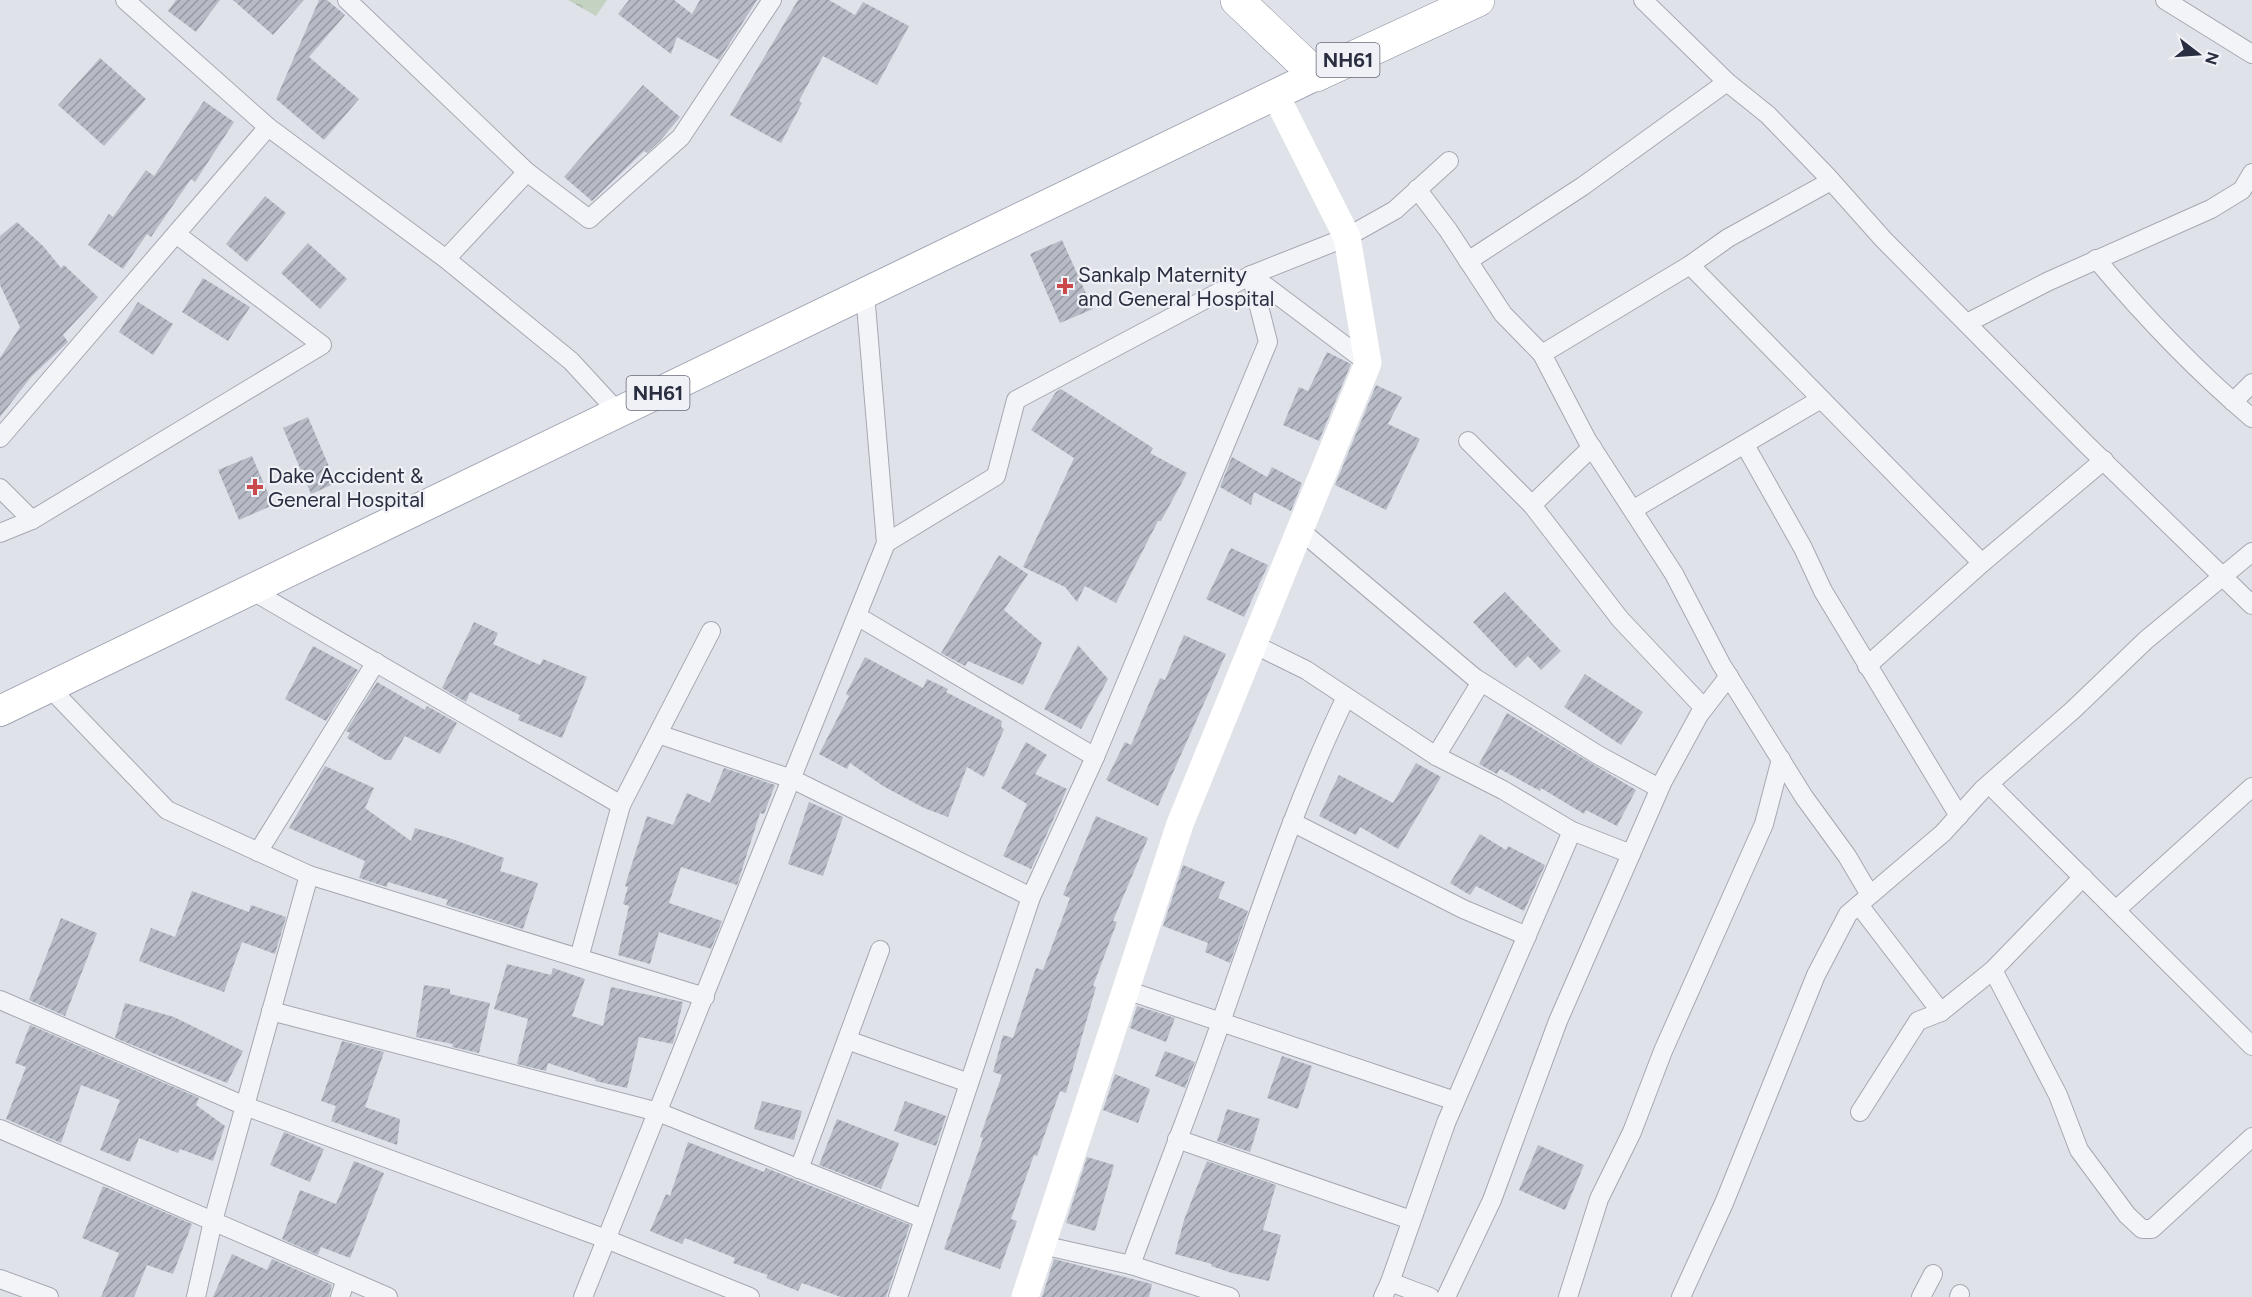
<svg xmlns="http://www.w3.org/2000/svg" width="2252" height="1297" font-family="Figtree,sans-serif">
<style>
.park{fill:url(#park-crowns)}
.building{fill:url(#building-hatch)}
.lines{fill:none;stroke-linecap:round;stroke-linejoin:round}
.street-casing{stroke:#a5a8b3;stroke-width:20}
.primary-casing{stroke:#a0a5b4;stroke-width:32}
.highway-casing{stroke:#888e9f;stroke-width:34}
.street{stroke:#f3f4f7;stroke-width:18}
.secondary{stroke:#fff;stroke-width:27}
.primary{stroke:#fff;stroke-width:30}
.highway{stroke:#fff;stroke-width:33}
.poi-dot{fill:#ca494b;stroke:#f0f1f6;stroke-width:2}
.labels{text-anchor:middle;dominant-baseline:central;stroke-width:4.5;stroke-linejoin:round;paint-order:stroke}
.shield{fill:#f0f1f6;stroke:#656877;stroke-width:1.5}
.shield-label{font-size:20px;font-weight:bold;fill:#292e40}
.poi-label{font-size:21px;fill:#292e40;stroke:#f0f1f6;text-anchor:start}
</style>
<defs>
<pattern id="park-crowns" width="20" height="18" patternUnits="userSpaceOnUse" patternTransform="scale(1.5)"><rect width="20" height="18" fill="#c3d2c1"/><path d="M2 6a3 3 0 1 1 6 0M12 15a3 3 0 1 1 6 0" fill="none" stroke="#a8b5a7"/></pattern>
<pattern id="building-hatch" width="6" height="6" patternUnits="userSpaceOnUse" patternTransform="scale(1.5)"><rect width="6" height="6" fill="#b7bbc5"/><path d="M-1 1l2-2M0 6l6-6M5 7l2-2" fill="none" stroke="#9598a1"/></pattern>
</defs>
<rect width="100%" height="100%" fill="#e0e2e9"/>
<polygon class="park" points="568,0 607,0 596,16"/>
<g class="building">
<polygon points="176,0 220,0 196,32 168,11"/>
<polygon points="233,0 304,0 273,35"/>
<polygon points="319,0 327,0 345,15 309,57 359,99 324,140 276,99"/>
<polygon points="629,0 674,0 692,14 700,0 757,0 719,60 677,37 671,54 618,14"/>
<polygon points="798,0 829,0 855,15 863,2 909,26 877,85 823,56 799,101 802,103 781,143 730,115"/>
<polygon points="100,58 146,99 104,146 58,105"/>
<polygon points="643,85 680,117 660,141 647,153 644,151 592,201 564,177"/>
<polygon points="204,101 234,122 195,182 191,179 151,237 147,234 123,269 88,245 109,214 113,217 146,170 154,176"/>
<polygon points="265,196 286,213 247,262 226,244"/>
<polygon points="17,222 44,247 61,268 64,265 98,297 63,335 68,342 31,377 0,417 0,358 20,327 0,285 0,236"/>
<polygon points="1062,240 1093,309 1060,323 1030,254"/>
<polygon points="308,243 347,279 320,309 281,273"/>
<polygon points="203,278 250,307 228,341 182,312"/>
<polygon points="138,302 173,324 153,355 119,332"/>
<polygon points="1327,352 1351,364 1319,441 1283,425 1299,387 1308,391"/>
<polygon points="1376,385 1402,397 1388,424 1420,439 1386,510 1335,485"/>
<polygon points="1061,389 1153,448 1150,453 1187,473 1161,521 1158,521 1116,603 1085,586 1077,602 1065,587 1023,567 1074,458 1031,430 1056,392"/>
<polygon points="308,417 336,483 311,494 283,428"/>
<polygon points="252,456 273,505 239,520 218,470"/>
<polygon points="1232,457 1267,477 1272,467 1302,483 1291,511 1254,492 1251,505 1220,487"/>
<polygon points="1231,548 1268,565 1244,617 1206,599"/>
<polygon points="999,555 1028,574 1004,610 1042,643 1023,685 968,661 965,666 941,653"/>
<polygon points="1505,592 1561,651 1541,670 1528,656 1516,668 1473,622"/>
<polygon points="474,622 498,633 493,644 540,665 543,659 587,677 562,738 518,720 520,715 470,692 466,702 442,688"/>
<polygon points="1184,635 1226,654 1158,806 1106,780 1125,742 1131,745 1160,678 1165,680"/>
<polygon points="1078,645 1108,679 1081,729 1044,709"/>
<polygon points="313,646 358,670 326,721 285,699"/>
<polygon points="865,657 923,688 927,679 948,689 946,692 1002,721 1001,727 1004,729 984,777 967,767 948,817 924,808 883,786 850,763 847,769 819,754 849,696 846,694"/>
<polygon points="1585,674 1643,712 1621,745 1564,707"/>
<polygon points="377,682 425,710 427,706 457,723 440,754 405,736 391,760 385,760 347,738 350,733 346,731"/>
<polygon points="1507,713 1636,790 1617,826 1586,810 1584,814 1541,788 1540,791 1500,769 1497,774 1479,764"/>
<polygon points="1026,742 1047,755 1035,774 1067,789 1031,869 1003,856 1027,804 1001,788"/>
<polygon points="1416,763 1441,777 1398,849 1360,827 1356,835 1319,816 1339,775 1393,803"/>
<polygon points="325,766 374,788 365,808 411,841 415,828 452,839 504,858 500,871 538,883 523,929 446,905 448,900 388,882 387,887 359,878 365,861 289,828"/>
<polygon points="724,768 775,785 764,814 760,813 737,885 681,867 669,903 722,921 711,949 659,932 650,964 618,955 629,906 623,904 628,887 625,886 647,816 673,825 687,793 710,803"/>
<polygon points="809,802 843,817 823,876 788,864"/>
<polygon points="1096,816 1148,838 1113,921 1117,922 1093,986 1096,987 1066,1093 1060,1091 1037,1156 1034,1155 1011,1219 1017,1221 1000,1269 944,1249 983,1138 980,1137 1002,1075 993,1072 1003,1035 1013,1038 1036,968 1043,970 1070,898 1063,895"/>
<polygon points="1480,834 1506,850 1508,846 1545,865 1524,911 1476,886 1470,895 1450,883"/>
<polygon points="1183,865 1225,882 1218,898 1248,911 1230,963 1205,952 1208,943 1163,926"/>
<polygon points="192,891 249,912 251,905 286,917 275,954 242,942 224,992 139,961 151,928 175,937"/>
<polygon points="61,918 97,933 65,1016 29,1000"/>
<polygon points="507,964 551,975 553,968 585,979 572,1016 603,1026 611,987 683,1002 673,1044 639,1037 627,1088 595,1081 596,1079 548,1063 546,1071 517,1064 528,1019 494,1009"/>
<polygon points="424,985 450,989 450,994 490,1003 479,1053 452,1047 453,1044 416,1037"/>
<polygon points="125,1003 174,1017 243,1051 227,1083 115,1038"/>
<polygon points="1137,1006 1175,1018 1166,1042 1130,1028"/>
<polygon points="30,1025 199,1098 196,1105 225,1126 213,1161 180,1149 178,1153 139,1138 130,1162 100,1150 120,1100 81,1085 61,1143 6,1119 26,1067 15,1063"/>
<polygon points="342,1041 384,1052 365,1107 400,1119 397,1145 331,1121 336,1106 321,1101"/>
<polygon points="1165,1051 1195,1062 1185,1088 1155,1076"/>
<polygon points="1282,1056 1312,1066 1298,1109 1267,1098"/>
<polygon points="1115,1074 1150,1089 1138,1123 1103,1110"/>
<polygon points="762,1101 802,1111 794,1140 754,1129"/>
<polygon points="905,1101 946,1116 936,1146 894,1131"/>
<polygon points="1227,1109 1260,1119 1250,1152 1217,1141"/>
<polygon points="837,1119 899,1143 881,1189 819,1165"/>
<polygon points="284,1132 324,1149 310,1182 270,1165"/>
<polygon points="688,1142 764,1172 766,1168 910,1225 886,1297 841,1297 802,1283 798,1291 766,1278 768,1275 733,1263 735,1258 685,1238 682,1244 650,1231 666,1194 670,1196"/>
<polygon points="1538,1145 1584,1165 1565,1210 1519,1190"/>
<polygon points="1087,1157 1114,1165 1095,1231 1066,1223"/>
<polygon points="354,1161 384,1173 350,1258 321,1247 318,1255 282,1239 300,1190 336,1204"/>
<polygon points="1207,1161 1276,1185 1263,1230 1281,1235 1269,1281 1232,1273 1211,1266 1212,1264 1175,1254 1184,1220"/>
<polygon points="103,1186 192,1224 173,1274 147,1265 134,1297 101,1297 119,1253 82,1238"/>
<polygon points="232,1254 267,1270 272,1259 332,1285 329,1297 213,1297"/>
<polygon points="1054,1259 1152,1284 1149,1297 1042,1297"/>
</g>
<g class="lines">
<defs>
<g id="street">
<polyline points="125,0 268,127 446,259 571,361 618,412"/>
<polyline points="347,0 527,172 446,259"/>
<polyline points="1643,0 1727,82 1768,115 1826,175 1883,239 2086,444 2252,605"/>
<polyline points="2165,0 2252,54"/>
<polyline points="527,172 589,219 681,137 772,0"/>
<polyline points="1417,189 1448,230 1503,314 1542,354 1587,440 1674,574 1721,664 1804,797 1847,856 1870,895"/>
<path d="M 2096,259 C 2144,316 2195,370 2252,418"/>
<polyline points="1468,261 1583,186 1727,82"/>
<polyline points="1690,265 1982,563"/>
<polyline points="1251,275 1368,363"/>
<polyline points="1967,323 2049,281 2211,209 2242,190 2252,173"/>
<polyline points="1542,354 1690,265 1728,238 1831,181"/>
<polyline points="2233,402 2252,383"/>
<polyline points="0,438 268,127"/>
<polyline points="1468,441 1532,505 1620,619 1704,708"/>
<polyline points="1745,445 1803,548 1823,591 1959,816"/>
<polyline points="0,488 32,520 322,345 176,234"/>
<polyline points="1532,505 1592,447"/>
<polyline points="1634,509 1821,399"/>
<polyline points="1300,530 1475,678 1598,755 1659,788"/>
<polyline points="0,533 32,520"/>
<polyline points="886,543 996,476 1016,400 1251,275 1347,237 1395,210 1449,161"/>
<polyline points="251,590 621,805 579,958"/>
<polyline points="857,616 1095,757"/>
<polyline points="1253,644 1306,670 1436,756 1503,790 1572,831 1631,854"/>
<polyline points="1867,666 1982,563 2104,460"/>
<polyline points="49,687 167,810 309,875"/>
<polyline points="1436,756 1481,682"/>
<polyline points="1989,784 2252,1046"/>
<polyline points="621,805 711,631"/>
<polyline points="1292,822 1463,909 1527,936"/>
<polyline points="258,852 376,662"/>
<polyline points="1031,897 1095,757 1268,342 1251,275"/>
<polyline points="1859,905 1941,1012"/>
<polyline points="2117,909 2252,787"/>
<polyline points="1993,970 2058,1095 2079,1150 2127,1215 2142,1229 2152,1229 2252,1137"/>
<polyline points="1126,990 1455,1101"/>
<polyline points="0,1000 245,1106 606,1239 750,1297"/>
<polyline points="271,1011 658,1112 924,1219 1031,897 792,779 658,734"/>
<polyline points="847,1040 969,1083"/>
<polyline points="1860,1112 1918,1021 1941,1012 1993,970 2083,877"/>
<polyline points="0,1129 388,1297"/>
<polyline points="1177,1139 1411,1220"/>
<polyline points="799,1169 880,950"/>
<polyline points="1042,1245 1131,1265 1230,1297"/>
<path d="M 1131,1265 C 1161,1182 1194,1100 1223,1016 C 1261,908 1296,800 1346,697"/>
<polyline points="0,1279 49,1297"/>
<polyline points="1390,1282 1446,1123 1572,831"/>
<polyline points="196,1297 213,1221 309,875 705,997"/>
<polyline points="340,1297 346,1279"/>
<polyline points="583,1297 886,543 865,293"/>
<polyline points="898,1297 924,1219"/>
<polyline points="1383,1297 1390,1282 1430,1297"/>
<polyline points="1446,1297 1492,1200 1558,1021 1663,781 1699,715 1729,676"/>
<polyline points="1568,1297 1599,1199 1632,1132 1663,1051 1764,824 1781,759"/>
<polyline points="1681,1297 1724,1203 1816,975 1848,914 1943,833 1983,789 2073,710 2146,640 2252,552"/>
<polyline points="1921,1297 1933,1274"/>
<polyline points="1959,1297 1960,1294"/>
</g>
<polyline id="primary" points="0,711 1316,75"/>
<polyline id="highway" points="1237,0 1316,75 1478,0"/>
</defs>
<use href="#street" class="street-casing"/>
<use href="#primary" class="primary-casing"/>
<use href="#highway" class="highway-casing"/>
<use href="#street" class="street"/>
<polyline class="secondary" points="1025,1297 1180,824 1368,363 1347,237 1275,94"/>
<use href="#primary" class="primary"/>
<use href="#highway" class="highway"/>
</g>
<g class="poi-dot">
<path d="M1062 277h6v6h6v6h-6v6h-6v-6h-6v-6h6z"/>
<path d="M252 478h6v6h6v6h-6v6h-6v-6h-6v-6h6z"/>
</g>
<g class="labels">
<g class="shield">
<rect x="1316.5" y="43" width="63" height="34" rx="4.5"/>
<rect x="626.5" y="376" width="63" height="34" rx="4.5"/>
</g>
<g class="shield-label">
<text x="1348" y="60">NH61</text>
<text x="658" y="393">NH61</text>
</g>
<g class="poi-label">
<text x="1078" y="274">Sankalp Maternity<tspan x="1078" dy="24">and General Hospital</tspan></text>
<text x="268" y="475">Dake Accident &amp;<tspan x="268" dy="24">General Hospital</tspan></text>
</g>
</g>
<g transform="translate(2198 54) rotate(107)" stroke="#f0f1f6" stroke-width="4.5" paint-order="stroke">
<path d="M0-4.5L10 22L0 15L-10 22Z" fill="#292e40"/>
<text y="-9" font-size="16" font-weight="bold" text-anchor="middle" fill="#292e40">N</text>
</g>
</svg>
